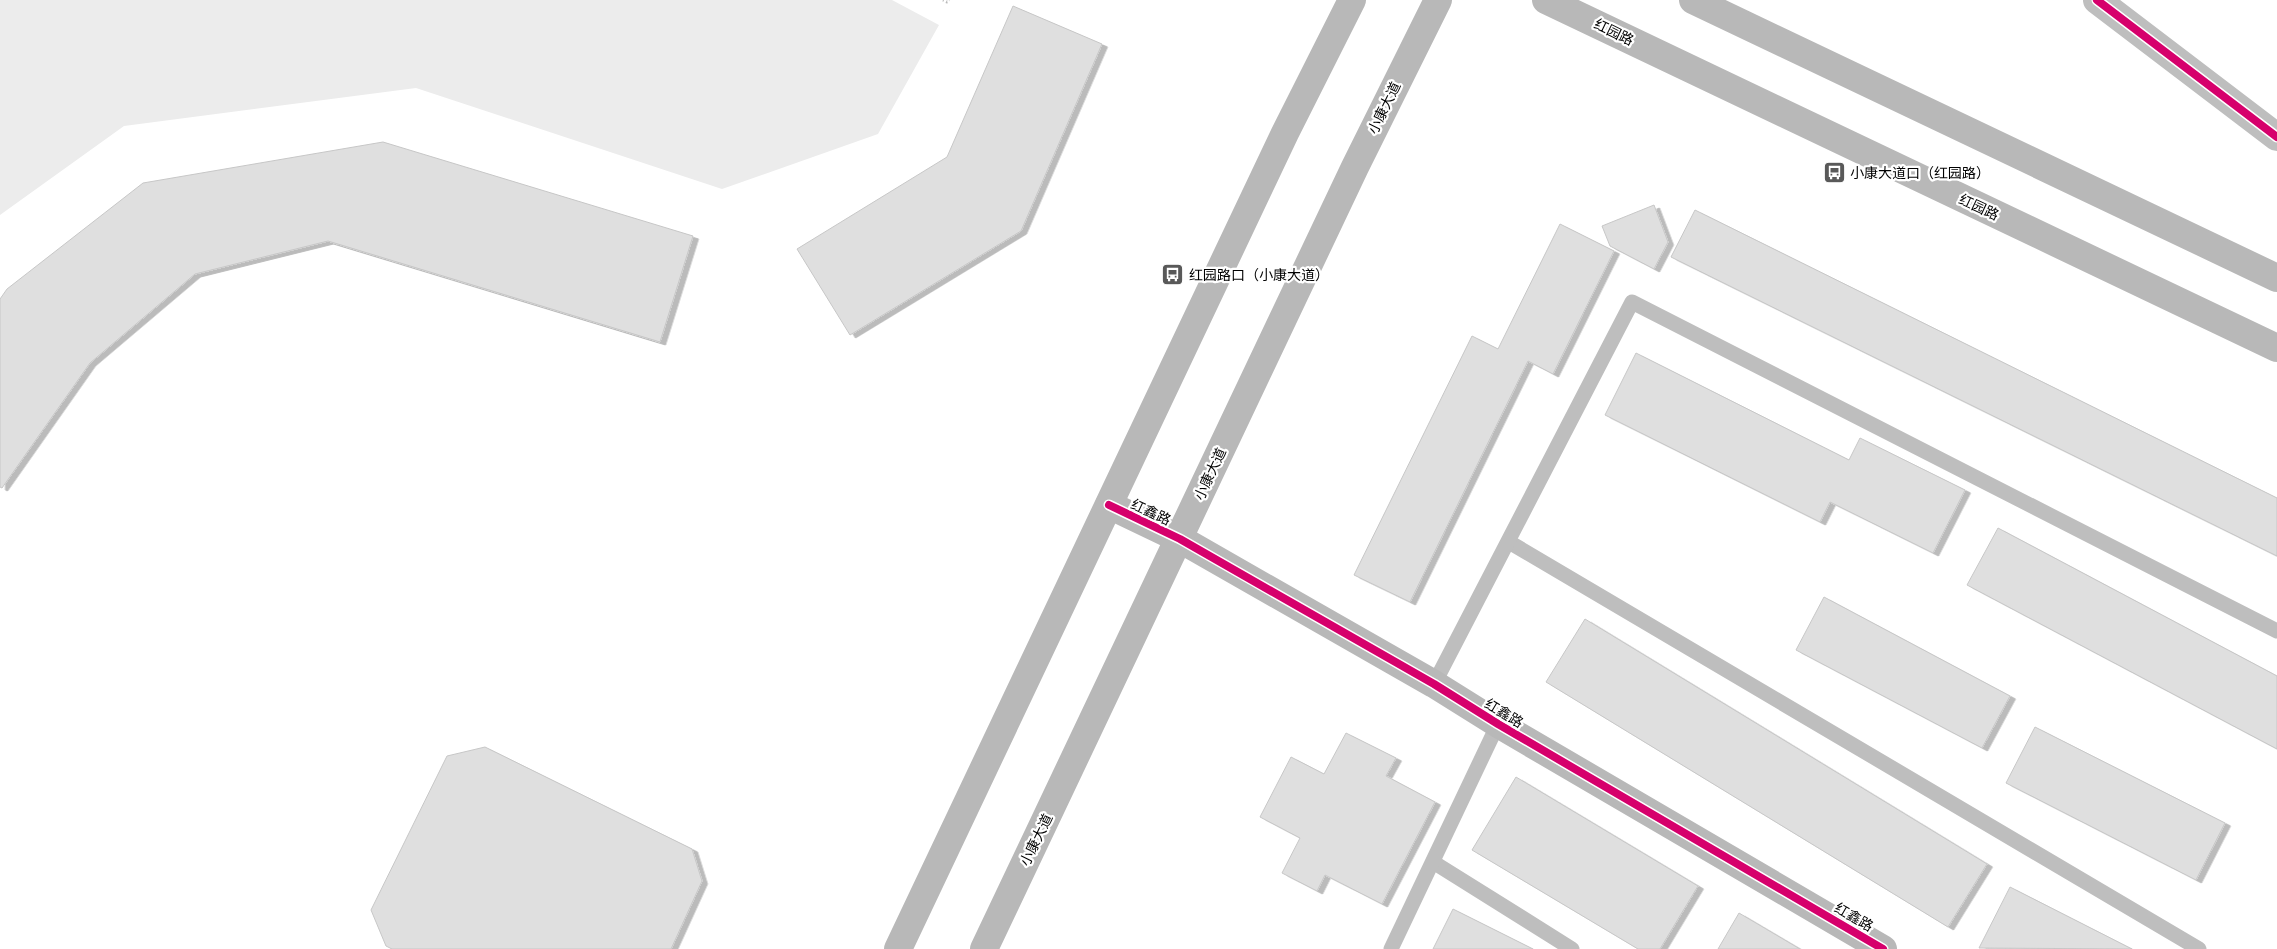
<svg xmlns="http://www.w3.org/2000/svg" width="2277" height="949" font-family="'DM Sans','Noto Sans SC',sans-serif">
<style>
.green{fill:#ececec}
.building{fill:#dfdfdf;stroke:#c7c7c7;filter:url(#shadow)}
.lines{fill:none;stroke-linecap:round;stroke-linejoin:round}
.path{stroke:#b9b9b9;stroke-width:3;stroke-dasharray:1 2.5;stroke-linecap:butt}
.lane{stroke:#bebebe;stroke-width:15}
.street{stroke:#bebebe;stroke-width:28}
.secondary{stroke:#b8b8b8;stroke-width:28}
.cycleway-casing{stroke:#fff;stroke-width:11}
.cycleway{stroke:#d6006c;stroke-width:8}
.labels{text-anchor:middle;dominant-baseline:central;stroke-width:4.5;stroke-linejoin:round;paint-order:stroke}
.street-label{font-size:14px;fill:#000;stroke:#fff}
.poi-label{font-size:14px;fill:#000;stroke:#fff;text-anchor:start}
</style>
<defs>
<filter id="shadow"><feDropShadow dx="5.5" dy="3" stdDeviation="0" flood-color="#0004"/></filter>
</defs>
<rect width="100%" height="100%" fill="#fff"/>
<polygon class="green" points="0,0 892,0 939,25 878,134 722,189 416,88 124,126 0,215"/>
<g class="building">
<polygon points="1013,6 1102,44 1021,231 850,335 797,249 947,157"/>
<polygon points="383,142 693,236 660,342 328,241 195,274 90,363 2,488 0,487 0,299 7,289 143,183"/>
<polygon points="1654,205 1668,242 1654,269 1610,246 1602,226"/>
<polygon points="1695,210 2277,498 2277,556 1671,257"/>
<polygon points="1560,224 1614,251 1553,374 1528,361 1410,602 1354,575 1472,336 1498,349"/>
<polygon points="1636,353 1849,460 1860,438 1965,490 1933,553 1830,502 1820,522 1605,415"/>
<polygon points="1998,528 2277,676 2277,749 1967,585"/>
<polygon points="1824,597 2010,696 1982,748 1796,650"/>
<polygon points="1585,619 1987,864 1948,927 1546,682"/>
<polygon points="2035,727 2225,823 2196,880 2006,783"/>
<polygon points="1346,733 1396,758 1386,776 1435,802 1382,904 1325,875 1317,891 1282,873 1300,838 1260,817 1291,757 1324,774"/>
<polygon points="485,747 692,849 702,881 671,949 392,949 386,946 371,910 447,756"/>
<polygon points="1516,777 1698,886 1660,949 1638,949 1472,850"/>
<polygon points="2010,887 2132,949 1979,948"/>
<polygon points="1453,909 1533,949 1433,949"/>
<polygon points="1739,913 1800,949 1718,949"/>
</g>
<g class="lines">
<polyline class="path" points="943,0 947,2 949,0"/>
<g class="lane">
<polyline points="1509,542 2199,949"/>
<polyline points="1434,684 1632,302 2277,631"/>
<polyline points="1433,862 1572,949"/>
<polyline points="1391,949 1498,724"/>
</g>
<polyline class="street" points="2097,0 2277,137"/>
<g class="secondary">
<polyline points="1546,0 2277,348"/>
<polyline points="1693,0 2277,278"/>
<polyline points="1109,505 1180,539 1434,684 1498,724 1883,949"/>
<polyline points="898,949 1285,133 1352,0"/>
<polyline points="984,949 1355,167 1438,0"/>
</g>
<defs>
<g id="cycleway">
<polyline points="2097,0 2277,137"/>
<polyline points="1109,505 1180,539 1434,684 1498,724 1883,949"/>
</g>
</defs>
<use href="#cycleway" class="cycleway-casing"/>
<use href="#cycleway" class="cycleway"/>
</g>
<defs>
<symbol id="bus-square" viewBox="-11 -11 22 22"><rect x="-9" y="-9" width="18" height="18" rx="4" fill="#595959" stroke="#fff"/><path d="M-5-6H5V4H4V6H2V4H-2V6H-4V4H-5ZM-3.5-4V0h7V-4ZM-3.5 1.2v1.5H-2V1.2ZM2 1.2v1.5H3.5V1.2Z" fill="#fff"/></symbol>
</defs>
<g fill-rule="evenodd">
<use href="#bus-square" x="1822" y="160" width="25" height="25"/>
<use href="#bus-square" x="1160" y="262" width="25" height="25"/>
</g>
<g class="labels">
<g class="street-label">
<text transform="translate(1614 32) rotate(26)">红园路</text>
<text transform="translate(1384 108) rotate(-64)">小康大道</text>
<text transform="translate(1979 207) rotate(25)">红园路</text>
<text transform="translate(1210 474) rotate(-65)">小康大道</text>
<text transform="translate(1151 512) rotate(25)">红鑫路</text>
<text transform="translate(1504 713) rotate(31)">红鑫路</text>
<text transform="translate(1036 840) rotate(-64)">小康大道</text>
<text transform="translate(1854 917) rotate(30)">红鑫路</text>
</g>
<g class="poi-label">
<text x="1850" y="173">小康大道口（红园路）</text>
<text x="1189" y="275">红园路口（小康大道）</text>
</g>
</g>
</svg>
